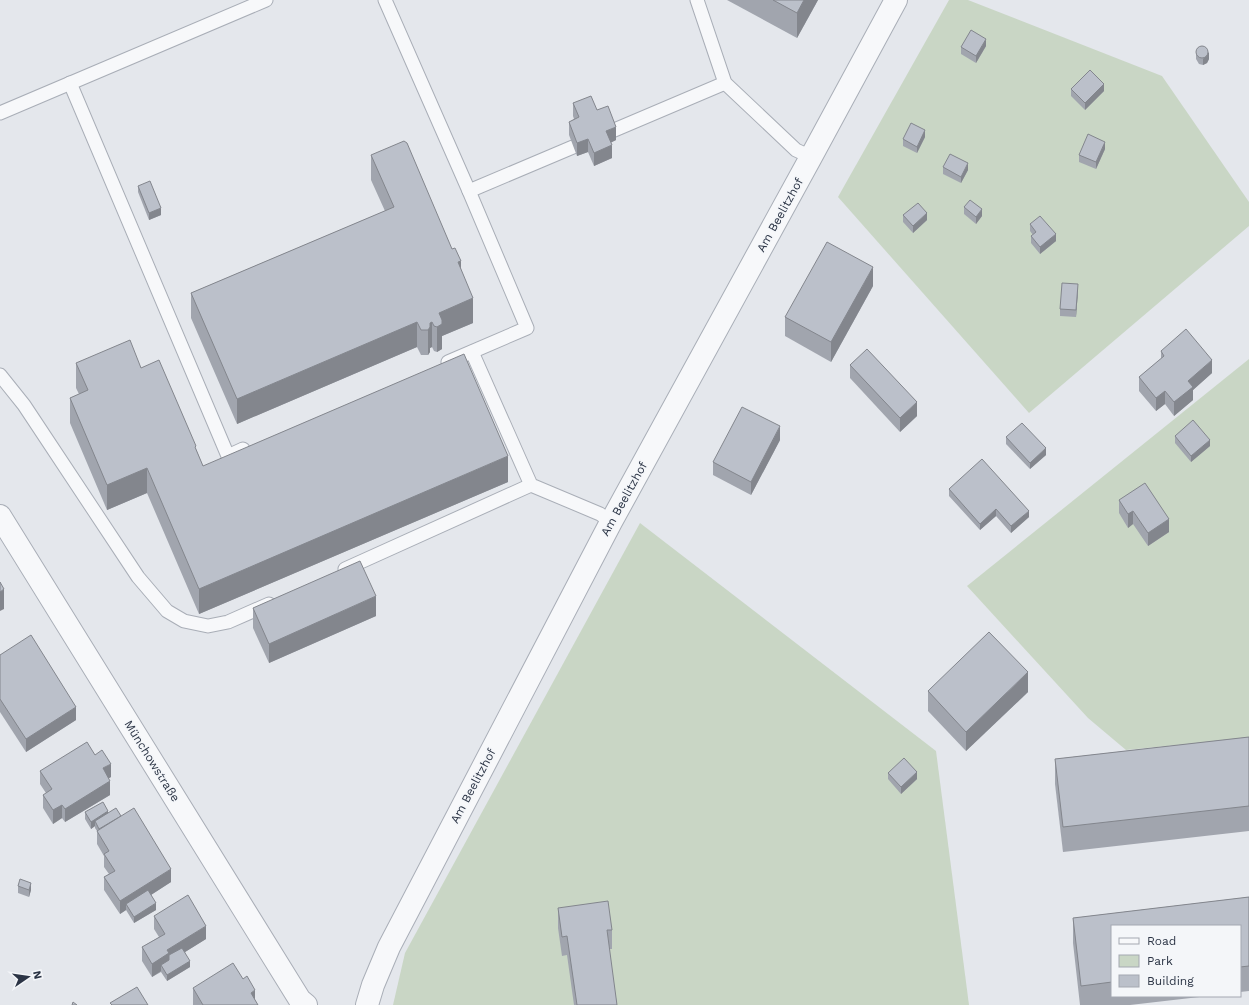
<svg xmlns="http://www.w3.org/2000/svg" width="1249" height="1005" font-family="'Work Sans',sans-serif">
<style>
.green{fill:#c9d6c5}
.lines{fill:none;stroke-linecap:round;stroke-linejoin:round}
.lane-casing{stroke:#a9aeb7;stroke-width:15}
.street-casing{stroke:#a9aeb7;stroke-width:24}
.lane{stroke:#f7f8fa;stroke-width:13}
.street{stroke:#f7f8fa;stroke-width:22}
.wall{fill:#a1a5ae}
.shaded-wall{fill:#83868d}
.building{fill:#bbc0ca;stroke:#83868d}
.labels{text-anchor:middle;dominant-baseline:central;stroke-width:3;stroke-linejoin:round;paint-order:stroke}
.street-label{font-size:12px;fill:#2b3445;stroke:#f4f6f9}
</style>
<rect width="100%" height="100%" fill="#e4e7ec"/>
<g class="green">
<polygon points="949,0 968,0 1162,76 1249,202 1249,226 1029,413 838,197"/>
<polygon points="1249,359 1249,738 1126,750 1088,718 967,586"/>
<polygon points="640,523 936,751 969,1005 393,1005 405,953"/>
</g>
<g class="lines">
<defs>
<g id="lane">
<polyline points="385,0 469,191 527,328 448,362"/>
<polyline points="697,0 725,83 796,150 811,157"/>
<polyline points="70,83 228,456 243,449"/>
<polyline points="0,113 266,0"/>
<polyline points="612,131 725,83"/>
<polyline points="469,191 573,147"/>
<polyline points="472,352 531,485 600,514 611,522"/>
<polyline points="0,375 24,405 138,577 167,611 184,621 208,626 228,622 269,604"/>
<polyline points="345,569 531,485"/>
</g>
<g id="street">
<polyline points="0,516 300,1000 306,1005"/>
<polyline points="367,1005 373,985 389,947 611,522 811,157 896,0"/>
</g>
</defs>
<use href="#lane" class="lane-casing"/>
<use href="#street" class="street-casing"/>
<use href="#lane" class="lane"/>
<use href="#street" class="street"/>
</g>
<g class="wall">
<polygon points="727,0 818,0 797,38"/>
<polygon points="986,46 976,63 961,54 961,47"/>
<polygon points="1196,53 1209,59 1207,63 1203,65 1199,64 1196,59"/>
<polygon points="1071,89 1104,91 1085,110 1071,96"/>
<polygon points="573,103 597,110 616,140 610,143 612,158 594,166 588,152 577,156 569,135 569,122 574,119 573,116"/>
<polygon points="925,137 917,153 903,146 903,139"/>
<polygon points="1105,149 1096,169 1079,162 1079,155"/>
<polygon points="371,155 461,269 473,323 442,336 442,349 437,352 434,351 432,347 430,348 430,352 428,355 421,355 417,347 237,424 191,318 191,293 385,211 371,180"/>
<polygon points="943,167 968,170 961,183 943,174"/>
<polygon points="138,186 161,215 149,220 138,192"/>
<polygon points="964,207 982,216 976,224 964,214"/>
<polygon points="903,215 927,220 913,233 903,222"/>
<polygon points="1030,224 1056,241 1040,254 1031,243 1031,236 1033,235 1030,231"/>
<polygon points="873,286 831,362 785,336 785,317"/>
<polygon points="1078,290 1076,317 1060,316 1060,309"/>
<polygon points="1161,351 1212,373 1193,390 1193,400 1174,416 1165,404 1156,411 1139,391 1139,377 1161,359"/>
<polygon points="76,363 141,368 196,449 203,466 508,482 199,614 147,493 107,510 70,423 70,398 79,394 76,388"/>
<polygon points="850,365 917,416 900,432 850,378"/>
<polygon points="1175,436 1210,446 1191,462 1175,443"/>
<polygon points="1006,437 1046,455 1030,469 1006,444"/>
<polygon points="780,440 751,495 713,475 713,462"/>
<polygon points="949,489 1029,517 1011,533 996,516 980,530 949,496"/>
<polygon points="1119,500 1169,532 1148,546 1133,524 1128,528 1119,513"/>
<polygon points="253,608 376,616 269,663 253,628"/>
<polygon points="0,655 76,720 26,752 0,712"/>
<polygon points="928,691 1028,692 966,751 928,711"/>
<polygon points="1249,737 1249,831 1063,852 1055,784 1055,759"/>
<polygon points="95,755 111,777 108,778 110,795 65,822 62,818 53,824 43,808 43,795 46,793 40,784 40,771"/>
<polygon points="888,773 917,779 901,794 888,779"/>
<polygon points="85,812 108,813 121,816 171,882 151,895 156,910 134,923 126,910 120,914 104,890 104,877 109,874 104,867 104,856 97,844 97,831 95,828 95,826 91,829 85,819"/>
<polygon points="18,886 31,890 29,897 18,893"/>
<polygon points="1249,897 1249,991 1240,992 1240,926 1112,926 1112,996 1208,996 1130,1005 1080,1005 1073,943 1073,918"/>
<polygon points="558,908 612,930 612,949 609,949 617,1005 574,1005 567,955 562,956 558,928"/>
<polygon points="154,916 206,939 185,952 190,967 167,981 161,972 152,977 142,961 142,947 159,937 154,929"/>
<polygon points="193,988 255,1000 258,1005 193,1005"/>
</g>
<g class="shaded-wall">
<polygon points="804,0 818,0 797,38 797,13"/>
<polygon points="986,39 986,46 976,63 976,56"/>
<polygon points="1209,52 1209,59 1207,63 1203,65 1203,59"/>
<polygon points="1104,84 1104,91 1085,110 1085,103"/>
<polygon points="616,127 616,140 606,145 606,131"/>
<polygon points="925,130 925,137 917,153 917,147"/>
<polygon points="588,139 588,152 577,156 577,143"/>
<polygon points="1105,142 1105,149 1096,169 1096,162"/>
<polygon points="612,145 612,158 594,166 594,153"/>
<polygon points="968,163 968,170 961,183 961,177"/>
<polygon points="161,208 161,215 149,220 149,213"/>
<polygon points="982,209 982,216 976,224 976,217"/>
<polygon points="927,213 927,220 913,233 913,226"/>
<polygon points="1056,234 1056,241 1040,254 1040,247"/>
<polygon points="461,261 461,286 458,262"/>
<polygon points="873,267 873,286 831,362 831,342"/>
<polygon points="1078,284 1078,290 1076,317 1076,310"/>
<polygon points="473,298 473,323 442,336 442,349 437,352 437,327 439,313"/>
<polygon points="417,322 417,347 237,424 237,399"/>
<polygon points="432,322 432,347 430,348 430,352 428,355 428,330 430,323"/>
<polygon points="1212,360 1212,373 1193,390 1193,400 1174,416 1174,402 1188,381"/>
<polygon points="1165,391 1165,404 1156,411 1156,398"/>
<polygon points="917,402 917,416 900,432 900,418"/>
<polygon points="780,426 780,440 751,495 751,482"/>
<polygon points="1210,440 1210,446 1191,462 1191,456"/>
<polygon points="1046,448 1046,455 1030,469 1030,463"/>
<polygon points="508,456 508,482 199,614 199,589"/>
<polygon points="147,468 147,493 107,510 107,485"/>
<polygon points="996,509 996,516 980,530 980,524"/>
<polygon points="1029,511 1029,517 1011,533 1011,526"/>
<polygon points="1133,511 1133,524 1128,528 1128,514"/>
<polygon points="1169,519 1169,532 1148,546 1148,533"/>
<polygon points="4,589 4,609 0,611 0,592"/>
<polygon points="376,596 376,616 269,663 269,644"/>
<polygon points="1028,672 1028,692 966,751 966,732"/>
<polygon points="76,707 76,720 26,752 26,739"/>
<polygon points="111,764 111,777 103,782 103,768"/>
<polygon points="917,772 917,779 901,794 901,787"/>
<polygon points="110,781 110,795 65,822 65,809"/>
<polygon points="62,805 62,818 53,824 53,810"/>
<polygon points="108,811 108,818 95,821 95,826 91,829 91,822"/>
<polygon points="171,869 171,882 129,909 126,904 126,910 120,914 120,901"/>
<polygon points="31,883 31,890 29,897 29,890"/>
<polygon points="156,903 156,910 134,923 134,917"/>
<polygon points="206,926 206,939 169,962 161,965 161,971 152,977 152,964 167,950"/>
<polygon points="190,961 190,967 167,981 167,975"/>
<polygon points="255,990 255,1005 251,993"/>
</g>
<g class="building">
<polygon points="773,0 804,0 797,13"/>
<polygon points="971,30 986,39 976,56 961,47"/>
<circle cx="1202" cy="52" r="6"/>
<polygon points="1090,70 1104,84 1085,103 1071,89"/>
<polygon points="591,96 597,110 608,106 616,127 606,131 612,145 594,153 588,139 577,143 569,122 579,117 573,103"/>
<polygon points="911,123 925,130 917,147 903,139"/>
<polygon points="1088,134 1105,142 1096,162 1079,155"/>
<polygon points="404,141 407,143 452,249 455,248 461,261 458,262 473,298 439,313 442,320 442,324 437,327 434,326 432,322 430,323 430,327 428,330 421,330 417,322 237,399 191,293 394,207 371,155"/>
<polygon points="950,154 968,163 961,177 943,167"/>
<polygon points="150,181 161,208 149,213 138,186"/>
<polygon points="970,200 982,209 976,217 964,207"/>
<polygon points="918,203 927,213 913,226 903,215"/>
<polygon points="1040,216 1056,234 1040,247 1031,236 1036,232 1030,224"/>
<polygon points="827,242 873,267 831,342 785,317"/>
<polygon points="1062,283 1078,284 1076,310 1060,309"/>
<polygon points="1186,329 1212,360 1188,381 1193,387 1174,402 1165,391 1156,398 1139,377 1164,356 1161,351"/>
<polygon points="130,340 141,368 159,360 196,446 195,447 203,466 464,354 508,456 199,589 147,468 107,485 70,398 88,390 76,363"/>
<polygon points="867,349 917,402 900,418 850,365"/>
<polygon points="742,407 780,426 751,482 713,462"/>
<polygon points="1193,420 1210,440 1191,456 1175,436"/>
<polygon points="1022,423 1046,448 1030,463 1006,437"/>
<polygon points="982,459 1029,511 1011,526 996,509 980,524 949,489"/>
<polygon points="1145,483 1169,519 1148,533 1133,511 1128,514 1119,500"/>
<polygon points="360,561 376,596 269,644 253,608"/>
<polygon points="0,582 4,589 0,592"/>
<polygon points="989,632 1028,672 966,732 928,691"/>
<polygon points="31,635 76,707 26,739 0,699 0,655"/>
<polygon points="1249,737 1249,806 1063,827 1055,759"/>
<polygon points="87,742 95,755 102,750 111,764 103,768 110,781 65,809 62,805 53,810 43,795 52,789 40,771"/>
<polygon points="904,758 917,772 901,787 888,773"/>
<polygon points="103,802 108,811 91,822 85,812"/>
<polygon points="116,808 121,816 99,829 95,821"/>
<polygon points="134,808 171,869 120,901 104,877 115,871 104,854 109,851 97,831"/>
<polygon points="20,879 31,883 29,890 18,886"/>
<polygon points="148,890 156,903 134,917 126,904"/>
<polygon points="188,895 206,926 167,950 169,953 152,964 142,947 165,934 154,916"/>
<polygon points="1249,897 1249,966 1240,967 1240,926 1112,926 1112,982 1081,986 1073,918"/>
<polygon points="608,901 612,930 607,930 617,1005 577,1005 567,936 562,937 558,908"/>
<polygon points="182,948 190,961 167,975 161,965 169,960 169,955"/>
<polygon points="233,963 243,979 247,976 255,990 251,993 258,1005 203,1005 193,988"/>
<polygon points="137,987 148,1005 112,1005 110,1003"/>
<polygon points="73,1002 77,1005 72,1005"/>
</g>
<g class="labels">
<g class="street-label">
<text transform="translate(780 215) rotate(-61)">Am Beelitzhof</text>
<text transform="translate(624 499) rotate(-61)">Am Beelitzhof</text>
<text transform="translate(152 761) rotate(58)">Münchowstraße</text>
<text transform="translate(473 786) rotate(-62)">Am Beelitzhof</text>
</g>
</g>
<rect x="1111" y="925" width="130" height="72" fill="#f4f6f9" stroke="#a4a8b1"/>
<rect x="1119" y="938" width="20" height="6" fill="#f7f8fa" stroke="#a4a8b1"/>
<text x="1147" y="945" font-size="12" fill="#2b3445">Road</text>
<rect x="1119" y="955" width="20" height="12" fill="#c9d6c5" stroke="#a4a8b1"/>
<text x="1147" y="965" font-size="12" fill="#2b3445">Park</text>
<rect x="1119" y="975" width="20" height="12" fill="#bbc0ca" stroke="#a4a8b1"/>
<text x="1147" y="985" font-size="12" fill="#2b3445">Building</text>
<g transform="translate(28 977) rotate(77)" stroke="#f4f6f9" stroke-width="3" paint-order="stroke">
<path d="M0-3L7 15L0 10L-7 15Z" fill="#2b3445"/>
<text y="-6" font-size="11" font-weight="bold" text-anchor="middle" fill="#2b3445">N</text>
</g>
</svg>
